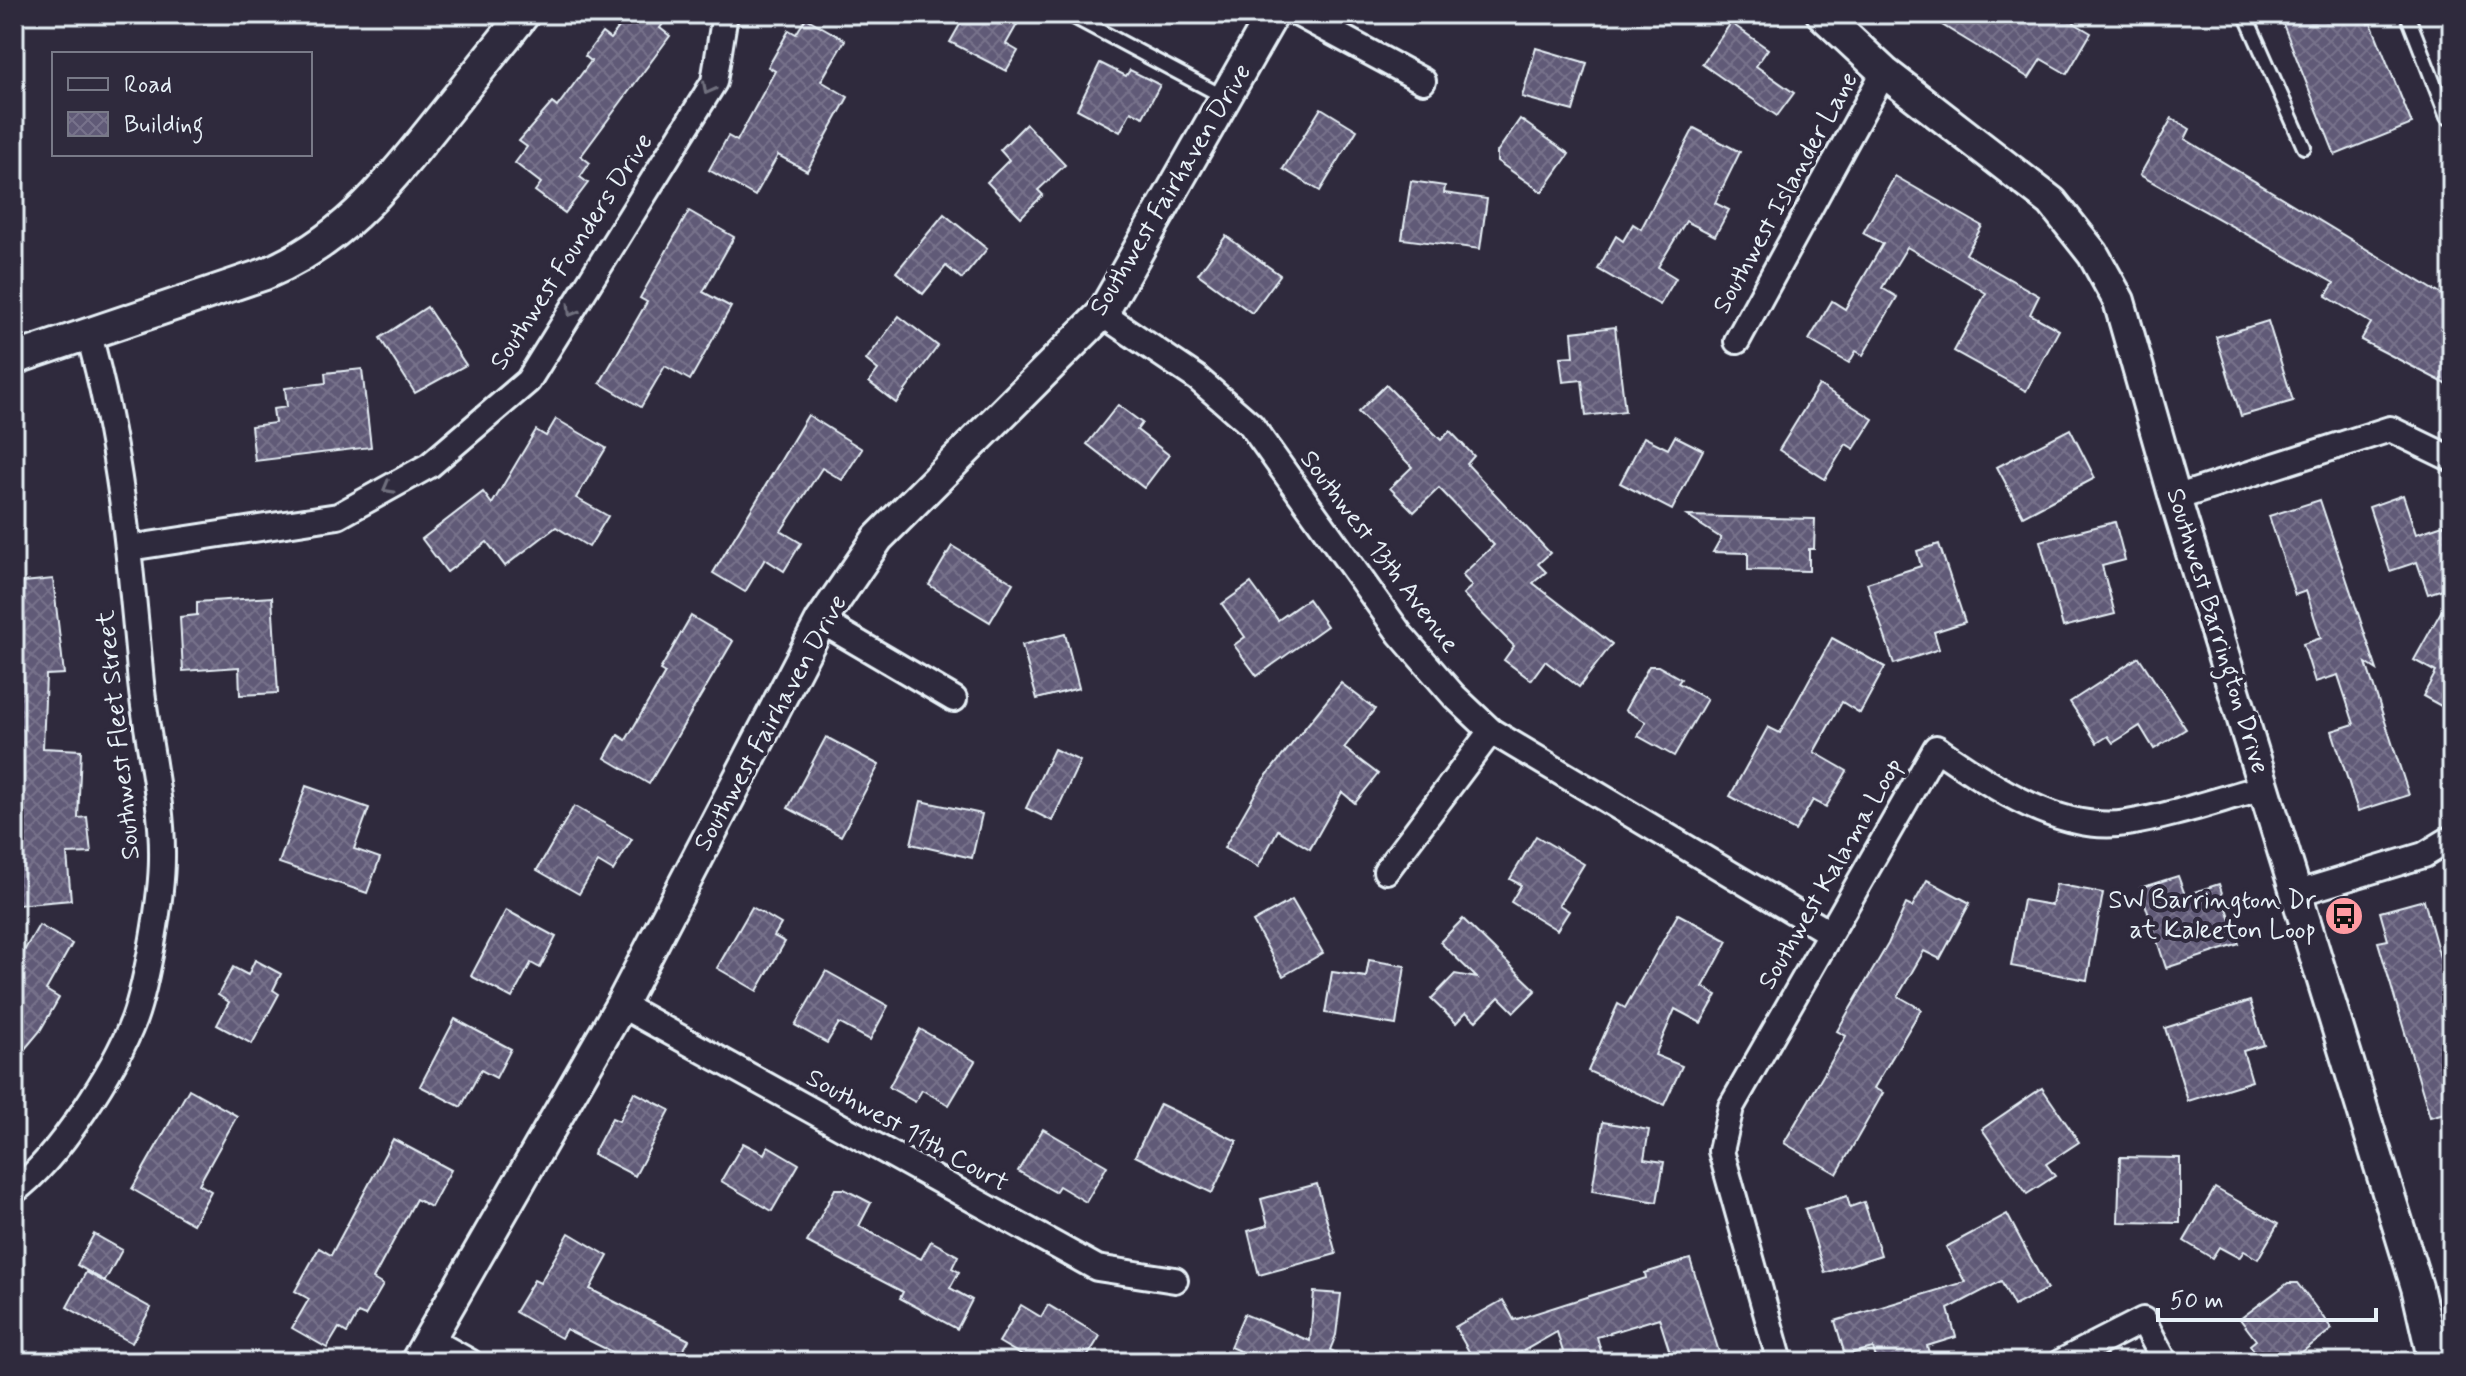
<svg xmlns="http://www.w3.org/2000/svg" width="2466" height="1376" font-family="Mynerve,sans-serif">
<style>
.building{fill:url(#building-cross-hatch);stroke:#e8f1f8;stroke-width:2}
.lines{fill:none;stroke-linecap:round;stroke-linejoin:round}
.service-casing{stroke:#e8f1f8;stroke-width:18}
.minor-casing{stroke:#e8f1f8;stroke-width:30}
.tertiary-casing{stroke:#e8f1f8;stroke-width:36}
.service{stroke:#2f2a3d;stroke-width:12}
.minor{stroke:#2f2a3d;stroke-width:24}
.tertiary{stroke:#2f2a3d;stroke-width:30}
.oneway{stroke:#70707e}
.labels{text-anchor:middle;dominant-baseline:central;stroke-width:8;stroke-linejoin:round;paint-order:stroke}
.street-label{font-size:26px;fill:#e8f1f8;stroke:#2f2a3d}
.poi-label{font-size:26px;fill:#e8f1f8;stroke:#2f2a3d;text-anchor:end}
</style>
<defs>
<pattern id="building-cross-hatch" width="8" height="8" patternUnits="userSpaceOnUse" patternTransform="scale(2)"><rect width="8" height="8" fill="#605a77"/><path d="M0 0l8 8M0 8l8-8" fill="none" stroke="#77728b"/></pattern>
</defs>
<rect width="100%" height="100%" fill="#2f2a3d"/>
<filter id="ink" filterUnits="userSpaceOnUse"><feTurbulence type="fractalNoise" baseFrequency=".0125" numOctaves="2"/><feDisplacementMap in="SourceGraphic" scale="16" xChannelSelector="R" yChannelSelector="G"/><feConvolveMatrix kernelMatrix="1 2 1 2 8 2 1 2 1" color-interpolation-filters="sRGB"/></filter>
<g filter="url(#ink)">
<g class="building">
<polygon points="629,14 670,14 660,28 670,36 581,156 590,163 580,177 588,183 565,213 535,191 541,183 515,163 527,147 519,141 552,103 557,107 591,61 585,56 602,33 610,39"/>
<polygon points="966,14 1023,14 1006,44 1018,51 1006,71 950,42"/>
<polygon points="1924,14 2080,14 2074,23 2091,33 2067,74 2041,59 2029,78"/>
<polygon points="2279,14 2363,14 2368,24 2371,23 2412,124 2335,155"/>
<polygon points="806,18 845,40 821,81 848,97 807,171 778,155 755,196 709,170 728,136 737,141 775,71 768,67 789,30 796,34"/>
<polygon points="1731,23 1768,49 1756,66 1794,93 1777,116 1702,64"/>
<polygon points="1536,48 1587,63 1573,111 1522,97"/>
<polygon points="1100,63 1126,76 1130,70 1160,85 1143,117 1131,111 1120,132 1077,109"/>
<polygon points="1321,108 1357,130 1320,191 1283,169"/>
<polygon points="2172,118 2190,129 2185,139 2452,301 2452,387 2361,340 2371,323 2326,296 2334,283 2140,175"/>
<polygon points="1520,119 1569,154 1542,192 1497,161 1497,152"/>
<polygon points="1026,124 1065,165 1038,190 1043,195 1021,217 987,182 1009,160 1000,150"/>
<polygon points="1694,128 1740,152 1715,203 1729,210 1715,236 1686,221 1658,267 1676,278 1660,305 1598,269 1616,236 1623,241 1633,224 1641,229"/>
<polygon points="1895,176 1982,226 1966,254 2039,296 2030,314 2059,330 2026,391 1954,351 1986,293 1907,247 1882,288 1897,297 1863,355 1856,351 1849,363 1809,340 1832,301 1845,309 1883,244 1863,233"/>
<polygon points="1411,181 1445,186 1444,193 1487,199 1480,249 1402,239"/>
<polygon points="689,211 734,237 703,292 731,307 690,380 665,366 641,407 600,383 647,302 640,298"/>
<polygon points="944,214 987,249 962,279 946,266 923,294 896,272"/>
<polygon points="1226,236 1280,275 1252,313 1198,274"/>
<polygon points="427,307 466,365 415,393 380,338"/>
<polygon points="899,316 938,346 896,403 869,382 878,370 866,360"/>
<polygon points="2268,321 2293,401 2241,416 2216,337"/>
<polygon points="1615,327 1625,411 1586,416 1582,380 1563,382 1560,357 1574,356 1572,332"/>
<polygon points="362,369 371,447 255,461 251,426 275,423 273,409 287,407 285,388 326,383 325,373"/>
<polygon points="1386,385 1441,440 1450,431 1474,456 1467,464 1550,553 1538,564 1546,572 1533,583 1612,644 1579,687 1545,661 1531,680 1504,660 1514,646 1463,594 1472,586 1462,575 1494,545 1439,488 1414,512 1390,488 1412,467 1358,412"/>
<polygon points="1819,385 1873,419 1854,449 1846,444 1825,479 1779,450"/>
<polygon points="1118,405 1142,423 1137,430 1169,455 1144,488 1087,444"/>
<polygon points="808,415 862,449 842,480 822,468 781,531 801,543 784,571 765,559 745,592 713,573"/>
<polygon points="556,419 606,448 576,498 608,516 589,547 556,527 505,566 487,542 447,572 422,539 483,492 492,504 536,430 546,436"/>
<polygon points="2070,429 2095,478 2023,516 1997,467"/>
<polygon points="1675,436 1703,450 1672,510 1620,483 1644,437 1668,449"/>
<polygon points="2403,495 2416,534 2452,522 2452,586 2428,594 2417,562 2390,571 2369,507"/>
<polygon points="2320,500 2377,670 2366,663 2409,795 2358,811 2332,731 2354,724 2338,675 2315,682 2303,644 2321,638 2306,591 2295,595 2269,516"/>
<polygon points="1687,516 1815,519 1814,549 1809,549 1809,571 1748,570 1748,553 1713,552 1721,538"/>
<polygon points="2115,522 2125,560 2102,566 2115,614 2063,627 2040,541"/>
<polygon points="1939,544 1965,622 1934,632 1939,649 1894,664 1867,583 1921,566 1917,551"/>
<polygon points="952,546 1013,583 990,622 929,585"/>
<polygon points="53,579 64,674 46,675 43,748 81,750 78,818 87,817 91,853 67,854 71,900 16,905 14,583"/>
<polygon points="1251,583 1278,620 1308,599 1327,626 1257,676 1234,645 1245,637 1222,604"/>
<polygon points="2452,592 2452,712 2423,696 2436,672 2414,660"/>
<polygon points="272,597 278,693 240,695 239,667 183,671 180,617 197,615 197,602"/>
<polygon points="691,616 733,641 649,784 605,758 618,735 626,740 665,673 660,670"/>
<polygon points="1065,634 1079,688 1037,699 1022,645"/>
<polygon points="1832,638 1885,667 1860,713 1842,702 1814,752 1847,771 1826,807 1813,800 1795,831 1730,796 1768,727 1780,733"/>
<polygon points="2139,657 2186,729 2154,749 2140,726 2113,743 2108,736 2097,743 2070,702"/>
<polygon points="1649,666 1658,666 1681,679 1678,683 1707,699 1674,756 1638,736 1646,722 1625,710"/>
<polygon points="1341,683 1375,709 1344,748 1378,774 1355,803 1342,792 1310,849 1278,830 1258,867 1224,848 1263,780"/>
<polygon points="826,737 879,765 841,836 788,808"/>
<polygon points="1054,749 1080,761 1052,821 1026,808"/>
<polygon points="306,786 369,808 354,849 380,858 367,893 279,863"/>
<polygon points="921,801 982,814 972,858 911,844"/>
<polygon points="574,806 632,839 613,871 598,862 579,894 537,870"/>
<polygon points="1536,836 1584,864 1559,905 1569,911 1557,930 1511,902 1521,885 1510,879"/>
<polygon points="2178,876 2185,895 2219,884 2239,944 2166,968 2140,888"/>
<polygon points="1927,880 1970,903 1940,959 1924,951 1898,996 1921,1009 1874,1088 1883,1093 1837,1174 1784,1143 1846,1036 1837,1031 1888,944 1906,904 1912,907"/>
<polygon points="2056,884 2103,893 2087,980 2011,966 2023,900 2052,905"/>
<polygon points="1292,900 1323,953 1283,976 1253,922"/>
<polygon points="2424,900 2452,1001 2452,1111 2430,1117 2378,942 2388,940 2380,912"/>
<polygon points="752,907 781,924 774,936 785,942 757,991 717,968"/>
<polygon points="506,910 556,937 540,968 531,963 512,998 471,976"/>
<polygon points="1678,914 1728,941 1703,987 1717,995 1701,1023 1675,1009 1655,1055 1682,1066 1664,1105 1588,1071 1618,1004 1625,1008"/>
<polygon points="1463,919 1536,990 1514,1012 1499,997 1476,1021 1466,1012 1456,1023 1431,999 1455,974 1477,978 1440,942"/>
<polygon points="39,925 72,944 46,990 59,998 40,1031 14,1062 14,968"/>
<polygon points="255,960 281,974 273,990 279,994 252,1044 217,1025 229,1002 218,995 233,967 248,975"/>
<polygon points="1369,960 1405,966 1396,1025 1325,1013 1332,972 1366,977"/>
<polygon points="826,971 888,1006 870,1040 839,1023 827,1043 795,1025"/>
<polygon points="2250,1001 2264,1045 2243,1051 2252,1081 2188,1101 2165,1028"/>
<polygon points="455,1019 511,1049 496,1078 481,1070 461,1107 420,1086"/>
<polygon points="920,1029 975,1061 949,1105 922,1090 915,1102 889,1087"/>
<polygon points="2042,1088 2079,1142 2046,1164 2055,1176 2027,1194 1982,1129"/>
<polygon points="189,1089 237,1116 199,1184 211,1191 193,1224 132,1189"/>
<polygon points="634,1092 670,1110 635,1176 593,1154 612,1118 619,1121"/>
<polygon points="1160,1104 1237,1141 1212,1193 1135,1156"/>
<polygon points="1603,1122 1649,1130 1644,1159 1664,1162 1657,1202 1592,1191"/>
<polygon points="1043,1129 1107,1166 1086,1202 1059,1186 1055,1192 1018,1171"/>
<polygon points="393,1139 451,1170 431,1207 416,1199 373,1279 383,1285 365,1316 358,1313 347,1333 339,1328 327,1348 292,1328 309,1299 295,1291 319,1248 331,1255"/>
<polygon points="743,1143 764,1154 768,1146 799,1164 772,1211 721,1181"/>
<polygon points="2120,1157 2180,1158 2180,1223 2118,1222"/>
<polygon points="1317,1184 1336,1254 1259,1275 1248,1231 1268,1225 1261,1199"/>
<polygon points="2215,1188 2278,1224 2258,1259 2244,1251 2239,1258 2219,1247 2212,1258 2184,1241"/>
<polygon points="835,1189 844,1189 871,1203 859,1226 921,1259 931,1241 958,1256 952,1268 959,1272 950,1288 972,1300 957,1329 900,1298 903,1292 807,1242"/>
<polygon points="1847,1196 1850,1207 1864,1202 1881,1255 1825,1273 1805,1209"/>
<polygon points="2007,1214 2047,1289 2014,1306 2001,1281 1948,1309 1956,1337 1927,1346 1930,1356 1908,1362 1877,1362 1873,1348 1845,1355 1835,1321 1965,1282 1946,1247"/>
<polygon points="569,1233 608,1256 590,1289 689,1340 677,1362 632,1362 566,1329 561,1338 515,1312 534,1280 540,1283"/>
<polygon points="94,1234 122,1250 105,1281 77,1265"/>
<polygon points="1690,1259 1719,1352 1687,1362 1673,1362 1659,1318 1597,1337 1604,1362 1566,1362 1557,1332 1504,1362 1475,1362 1455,1327 1503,1300 1514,1320 1646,1278 1645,1273"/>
<polygon points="86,1272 151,1308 132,1343 67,1307"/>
<polygon points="2288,1283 2297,1283 2332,1329 2289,1362 2263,1362 2250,1345 2256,1340 2240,1319"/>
<polygon points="1314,1292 1341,1294 1336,1335 1330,1350 1358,1362 1247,1362 1249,1355 1230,1347 1244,1314 1310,1341"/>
<polygon points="1021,1305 1041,1317 1048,1305 1100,1336 1084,1362 1033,1362 999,1342"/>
</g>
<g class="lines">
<defs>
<g id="service">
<polyline points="1068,14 1224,97"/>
<polyline points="2245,14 2304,147"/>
<polyline points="2407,14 2447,117"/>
</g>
<g id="minor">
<polyline points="1298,14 1423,81"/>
<polyline points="1102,314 1197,378 1251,425 1400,634 1454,696 1491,731 1828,932"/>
<polyline points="1737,341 1884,72"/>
<polyline points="2175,498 2390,429 2452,459"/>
<polyline points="129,548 338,516 430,465 528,381 714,82 725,14"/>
<polyline points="821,621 954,699"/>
<polyline points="1386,871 1491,731"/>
<polyline points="2298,893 2424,855 2452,838"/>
<polyline points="621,1005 1097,1268 1175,1280"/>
<path d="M 14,1191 C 57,1160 115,1069 134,1019 C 147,983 162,896 162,858 C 163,796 145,734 140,672 C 130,558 120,443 88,332"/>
<polyline points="429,1339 470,1362"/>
<path d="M 1780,1362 L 1721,1151 L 1731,1107 L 1936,748 C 1989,784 2059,834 2127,823 C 2173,816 2220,799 2265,787"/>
<polyline points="2061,1362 2143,1320 2165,1362"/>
</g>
<g id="tertiary">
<polyline points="1822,14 1884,72 2052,202 2093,254 2119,301 2175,498 2417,1287 2434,1362"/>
<path d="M 14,359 L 265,274 C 339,243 382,191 431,130 C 462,91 493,53 524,14"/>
<polyline points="416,1362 621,1005 821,621 878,538 1102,314 1273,14"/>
</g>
</defs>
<use href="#service" class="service-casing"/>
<use href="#minor" class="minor-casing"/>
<use href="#tertiary" class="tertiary-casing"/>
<use href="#service" class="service"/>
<use href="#minor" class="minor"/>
<use href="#tertiary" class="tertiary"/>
</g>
<defs><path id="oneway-chevron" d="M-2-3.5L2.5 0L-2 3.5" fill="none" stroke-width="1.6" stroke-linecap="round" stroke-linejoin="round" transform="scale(2)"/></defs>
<g class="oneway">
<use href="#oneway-chevron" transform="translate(708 89) rotate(118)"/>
<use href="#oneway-chevron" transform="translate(572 311) rotate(122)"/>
<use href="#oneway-chevron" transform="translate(388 488) rotate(151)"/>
</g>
</g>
<defs>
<symbol id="bus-disc" viewBox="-11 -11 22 22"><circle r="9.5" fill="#ff9aa2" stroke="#2f2a3d"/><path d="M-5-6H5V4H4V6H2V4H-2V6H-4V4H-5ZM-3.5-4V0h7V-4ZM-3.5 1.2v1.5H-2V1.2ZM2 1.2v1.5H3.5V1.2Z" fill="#111"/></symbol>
</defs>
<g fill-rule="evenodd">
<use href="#bus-disc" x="2322" y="894" width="44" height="44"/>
</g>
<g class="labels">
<g class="street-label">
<text transform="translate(1171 190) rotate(-59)">Southwest Fairhaven Drive</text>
<text transform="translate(1786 193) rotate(-61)">Southwest Islander Lane</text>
<text transform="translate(572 252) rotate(-57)">Southwest Founders Drive</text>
<text transform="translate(1379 552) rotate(53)">Southwest 13th Avenue</text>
<text transform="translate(2217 631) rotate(73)">Southwest Barrington Drive</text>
<text transform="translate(771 723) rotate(-61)">Southwest Fairhaven Drive</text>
<text transform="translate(119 735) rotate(-96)">Southwest Fleet Street</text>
<text transform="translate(1831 874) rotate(-60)">Southwest Kalama Loop</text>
<text transform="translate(907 1131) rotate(29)">Southwest 11th Court</text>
</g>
<g class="poi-label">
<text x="2316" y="901">SW Barrington Dr<tspan x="2316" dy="30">at Kaleeton Loop</tspan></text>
</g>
</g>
<rect width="2466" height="1376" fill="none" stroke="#2f2a3d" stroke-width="48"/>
<rect x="24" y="24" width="2418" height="1328" fill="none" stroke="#e8f1f8" stroke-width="3" filter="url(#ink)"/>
<rect x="52" y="52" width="260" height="104" fill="#2f2a3d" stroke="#797a88" stroke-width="2"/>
<rect x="68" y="78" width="40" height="12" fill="#2f2a3d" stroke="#797a88" stroke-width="2"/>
<text x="124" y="92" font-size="24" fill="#e8f1f8">Road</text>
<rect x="68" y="112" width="40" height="24" fill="url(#building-cross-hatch)" stroke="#797a88" stroke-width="2"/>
<text x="124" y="132" font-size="24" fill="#e8f1f8">Building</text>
<path d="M2158 1308v12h218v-12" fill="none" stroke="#e8f1f8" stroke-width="4"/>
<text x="2170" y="1308" font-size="24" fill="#e8f1f8" stroke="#2f2a3d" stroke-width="6" paint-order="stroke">50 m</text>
</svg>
